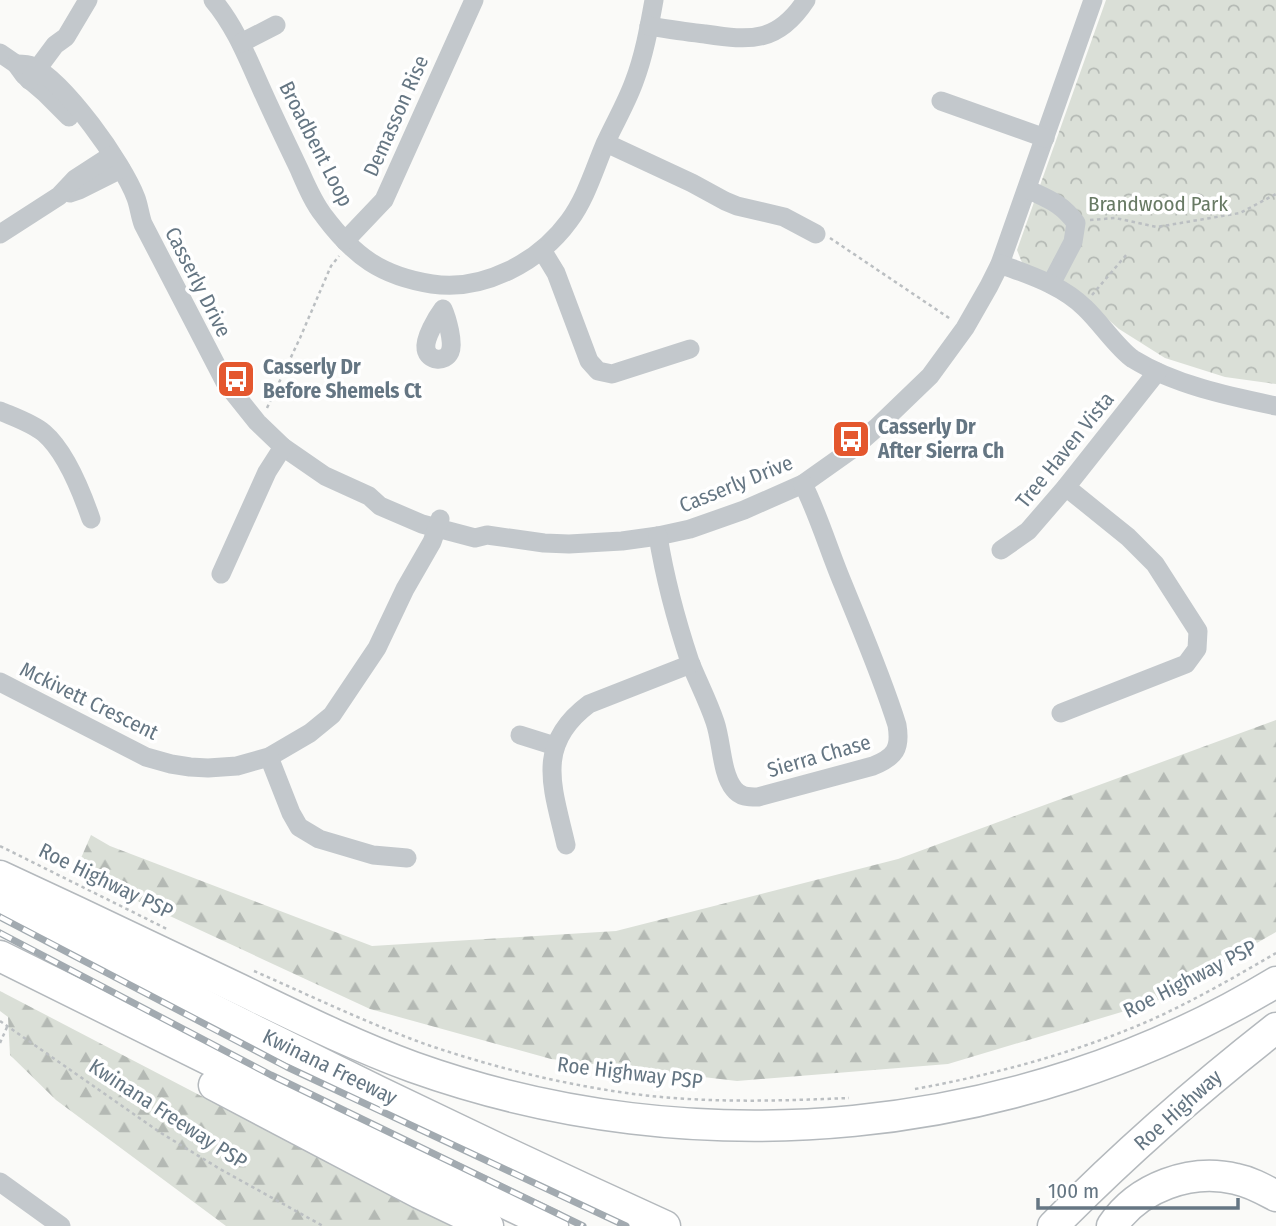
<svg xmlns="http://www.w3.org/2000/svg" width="1276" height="1226" font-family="'Fira Sans Condensed',sans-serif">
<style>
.forest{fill:url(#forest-firs)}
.park{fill:url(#park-crowns)}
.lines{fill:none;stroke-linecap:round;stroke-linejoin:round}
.highway-casing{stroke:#b4b9bd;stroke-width:33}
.path{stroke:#bbbfc2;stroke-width:2.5;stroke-dasharray:3.5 3.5;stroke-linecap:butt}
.minor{stroke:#c3c8cc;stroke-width:19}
.highway{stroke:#fff;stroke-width:30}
.rail-casing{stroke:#a2aab0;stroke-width:7}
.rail{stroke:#fff;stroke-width:4.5;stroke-dasharray:13;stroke-linecap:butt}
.labels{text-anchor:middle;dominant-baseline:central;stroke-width:7;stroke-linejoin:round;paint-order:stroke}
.street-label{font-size:21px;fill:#657683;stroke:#fff}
.park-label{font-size:21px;fill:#687a64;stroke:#fff}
.poi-label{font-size:21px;font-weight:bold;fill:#657683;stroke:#fff;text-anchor:start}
</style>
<defs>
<pattern id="forest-firs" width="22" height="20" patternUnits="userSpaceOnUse" patternTransform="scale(1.75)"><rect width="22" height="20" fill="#dadfd7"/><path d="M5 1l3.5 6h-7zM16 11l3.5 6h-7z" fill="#b4b9b4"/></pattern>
<pattern id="park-crowns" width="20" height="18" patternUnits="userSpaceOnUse" patternTransform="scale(1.75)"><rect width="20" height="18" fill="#dadfd7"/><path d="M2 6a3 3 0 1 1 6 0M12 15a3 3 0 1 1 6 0" fill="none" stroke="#b4b9b4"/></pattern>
</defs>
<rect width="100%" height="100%" fill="#fafaf8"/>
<g class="forest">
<polygon points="1276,720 1276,932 1155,1002 948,1064 737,1081 551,1059 370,1009 75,872 91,835 110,846 372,946 616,931 898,859"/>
<polygon points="0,991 230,1111 459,1226 226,1226 56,1100 10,1055 8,1017 0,1011"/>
</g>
<polygon class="park" points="1106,0 1276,0 1276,384 1225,377 1165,358 1119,329 1067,284 1023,265 1017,250"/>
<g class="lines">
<defs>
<g id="highway">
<path d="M 0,876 C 80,913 160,951 239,989 C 297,1017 353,1045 413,1067 C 696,1168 1018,1138 1276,982"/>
<path d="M 0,899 C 218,1015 440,1124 665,1226"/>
<polyline points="0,956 286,1098 553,1226"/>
<polyline points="214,1085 419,1193 488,1226"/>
<path d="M 1053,1226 C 1123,1155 1198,1089 1276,1028"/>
<path d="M 1112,1226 C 1138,1187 1191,1168 1236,1179 C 1251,1182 1263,1189 1276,1196"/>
</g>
</defs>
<use href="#highway" class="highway-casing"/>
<g class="path">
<polyline points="1090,220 1115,218 1157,227 1240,213 1276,194"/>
<polyline points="830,238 952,320"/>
<polyline points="1092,295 1127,254"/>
<polyline points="267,408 300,338 331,266 339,256"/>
<polyline points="0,846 169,930"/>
<path d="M 254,971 C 311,996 367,1023 425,1044 C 495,1068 569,1086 642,1095 C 711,1103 780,1101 849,1098"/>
<polyline points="0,1021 161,1133 220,1169 323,1226"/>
<polyline points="0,1043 7,1027"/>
<path d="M 915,1089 C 992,1075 1071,1054 1144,1023 C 1188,1004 1235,977 1276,953"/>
</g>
<g class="minor">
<path d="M 213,0 C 235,26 247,57 261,88 C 273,115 286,142 299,169 C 306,185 313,202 324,216 C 354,256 381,276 432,284 C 483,292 539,262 569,221 C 586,198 594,170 605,144 C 614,124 626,104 634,82 C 644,56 649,28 654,0"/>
<path d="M 649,26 C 668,29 686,32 705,34 C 751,41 778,43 806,0"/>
<polyline points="241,43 276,25"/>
<polyline points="0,53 16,64 24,75 45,93 69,117"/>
<path d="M 16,64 C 21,64 28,64 32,66 C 65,82 123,163 136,198 C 139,206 140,216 143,224 L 225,382 L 257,422 L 283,447 L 325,476 L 369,496 L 380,506 L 422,524 L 475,538 L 487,535 L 544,543 L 569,544 L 622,541 L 658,536 L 690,529 L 744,510 L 803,484 L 851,450 L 876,428 L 930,376 L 965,328 L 989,286 L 1000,264 L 1093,0"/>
<polyline points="29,80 55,45 66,37 88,0"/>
<polyline points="941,101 1045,138"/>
<polyline points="606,143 692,183 725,201 737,206 784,217 816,234"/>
<path d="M 1027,189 C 1050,200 1061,203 1076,223 L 1073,242 L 1051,284"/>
<polyline points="70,193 79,190 121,169"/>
<polyline points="0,234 59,196 75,179 112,155"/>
<polyline points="345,241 384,200 474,0"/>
<polyline points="542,250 556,273 589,361 598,371 612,374 690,349"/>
<path d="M 1000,264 C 1029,275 1062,285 1085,308 C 1100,322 1118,349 1133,359 C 1175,385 1228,396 1276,406"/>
<path d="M 443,309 C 447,318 454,343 450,352 C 445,363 428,361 426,349 C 424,339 437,317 443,309 Z"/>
<path d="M 0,411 C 14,417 32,423 44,433 C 65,451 82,493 91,519"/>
<path d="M 658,536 C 665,579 676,620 690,662 C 698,682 708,701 715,722 C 722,742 721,773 734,789 C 740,797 748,797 758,797 L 873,766 C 895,757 901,749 897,725 C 882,677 862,631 843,584 C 829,551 819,516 803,484"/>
<polyline points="1001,550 1028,531 1066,487 1157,372"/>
<polyline points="221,574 267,472 283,447"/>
<polyline points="0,682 146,757 171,764 190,767 208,768 237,766 269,757 310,733 332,715 377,648 405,589 432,542 440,519"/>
<polyline points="1061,713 1186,664 1197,649 1198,631 1155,564 1128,537 1066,487"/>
<polyline points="520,735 555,746"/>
<polyline points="269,757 291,813 299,827 319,839 373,855 407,858"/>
<path d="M 566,845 C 553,788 534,745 589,704 L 691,664"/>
<polyline points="0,1182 61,1226"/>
</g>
<use href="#highway" class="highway"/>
<defs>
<g id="rail">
<polyline points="0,917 287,1067 626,1226"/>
<polyline points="0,933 271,1075 583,1226"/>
</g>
</defs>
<use href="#rail" class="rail-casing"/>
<use href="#rail" class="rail"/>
</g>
<defs>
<symbol id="bus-square" viewBox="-11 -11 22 22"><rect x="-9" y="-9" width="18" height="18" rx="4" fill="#e4572e" stroke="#fff"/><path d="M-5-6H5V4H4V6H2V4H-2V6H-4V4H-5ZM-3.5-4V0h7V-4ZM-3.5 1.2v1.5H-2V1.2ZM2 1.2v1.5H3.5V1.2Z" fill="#fff"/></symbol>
</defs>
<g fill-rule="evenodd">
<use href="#bus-square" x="214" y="357" width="44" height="44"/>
<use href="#bus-square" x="829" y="417" width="44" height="44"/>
</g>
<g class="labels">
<g class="street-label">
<text transform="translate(396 116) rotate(-66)">Demasson Rise</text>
<text transform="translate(316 144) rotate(63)">Broadbent Loop</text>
<text transform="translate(198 282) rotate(63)">Casserly Drive</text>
<text transform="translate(1065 450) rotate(-51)">Tree Haven Vista</text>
<text transform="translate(736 484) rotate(-22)">Casserly Drive</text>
<text transform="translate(89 701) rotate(26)">Mckivett Crescent</text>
<text transform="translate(819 756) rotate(-16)">Sierra Chase</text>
<text transform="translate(106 881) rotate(26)">Roe Highway PSP</text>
<text transform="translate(1190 979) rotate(-27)">Roe Highway PSP</text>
<text transform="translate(330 1067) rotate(26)">Kwinana Freeway</text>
<text transform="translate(630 1073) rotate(7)">Roe Highway PSP</text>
<text transform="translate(1178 1110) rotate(-42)">Roe Highway</text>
<text transform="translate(168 1114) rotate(33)">Kwinana Freeway PSP</text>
</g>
<g class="park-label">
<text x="1158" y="204">Brandwood Park</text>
</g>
<g class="poi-label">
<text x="263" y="367">Casserly Dr<tspan x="263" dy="24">Before Shemels Ct</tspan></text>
<text x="878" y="427">Casserly Dr<tspan x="878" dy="24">After Sierra Ch</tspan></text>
</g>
</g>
<path d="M1038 1198v10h200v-10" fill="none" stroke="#657683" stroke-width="3.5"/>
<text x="1048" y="1198" font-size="21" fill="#657683" stroke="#ffffff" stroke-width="5" paint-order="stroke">100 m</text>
</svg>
